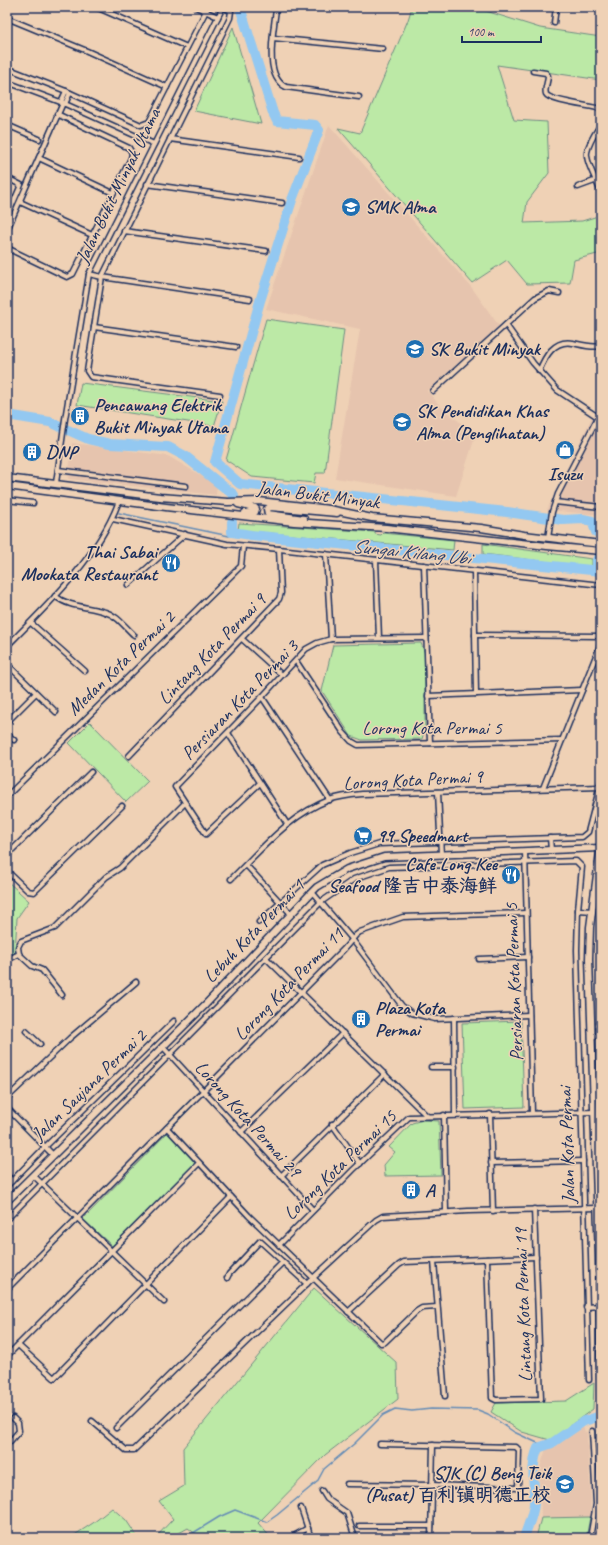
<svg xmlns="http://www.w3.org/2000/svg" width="608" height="1545" font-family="Caveat,'LXGW WenKai TC',sans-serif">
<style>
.built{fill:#e6c4ae}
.green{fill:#bce9a6;stroke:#6c8c82}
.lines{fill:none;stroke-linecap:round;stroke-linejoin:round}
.stream{stroke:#638bb6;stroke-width:1.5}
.river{stroke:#93c8f1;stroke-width:10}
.street-casing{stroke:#1b2f5e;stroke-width:7}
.secondary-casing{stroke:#1b2f5e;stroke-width:9}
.street{stroke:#efd1b5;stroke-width:4}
.secondary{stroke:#efd1b5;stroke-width:6}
.labels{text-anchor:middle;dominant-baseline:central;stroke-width:3;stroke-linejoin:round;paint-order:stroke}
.street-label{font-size:19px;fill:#1b2f5e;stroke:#efd1b5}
.poi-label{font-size:19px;font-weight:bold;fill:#1b2f5e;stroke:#efd1b5;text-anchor:start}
.water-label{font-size:20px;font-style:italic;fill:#273e6d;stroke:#efd1b5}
</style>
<rect width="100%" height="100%" fill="#efd1b5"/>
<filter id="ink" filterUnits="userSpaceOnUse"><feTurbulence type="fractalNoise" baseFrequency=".025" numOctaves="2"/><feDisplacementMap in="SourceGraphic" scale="8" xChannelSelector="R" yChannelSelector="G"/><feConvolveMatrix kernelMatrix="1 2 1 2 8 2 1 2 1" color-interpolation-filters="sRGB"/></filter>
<g filter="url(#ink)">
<g class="built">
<polygon points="329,125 472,288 499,326 427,391 444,410 476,434 456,496 335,478 360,329 266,309"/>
<polygon points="592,417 601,423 601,515 547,510"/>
<polygon points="72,443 168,456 217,485 216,495 68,479"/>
<polygon points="583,1427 585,1432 587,1431 591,1497 590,1517 586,1538 536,1538 541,1518 539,1471 546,1449 553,1448"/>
</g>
<g class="green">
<polygon points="412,7 473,7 540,28 601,37 601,80 497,65 514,120 547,122 549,173 527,202 524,223 582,221 601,215 601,253 574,260 570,283 527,284 507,260 472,283 338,128 360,133 408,20"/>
<polygon points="233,27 261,124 194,111"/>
<polygon points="266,319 344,330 325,473 316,473 314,483 252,477 226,460"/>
<polygon points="81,383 222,401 214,426 77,405"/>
<polygon points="239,523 375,532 375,534 381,535 383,533 454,540 453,550 238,530"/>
<polygon points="483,544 592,559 592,567 483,554"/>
<polygon points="421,643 425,654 425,728 422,739 362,740 351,736 322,691 333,645"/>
<polygon points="90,722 148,781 126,802 69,743"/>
<polygon points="7,881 29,901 17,918 15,953 7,957"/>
<polygon points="521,1021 524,1107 465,1109 462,1023"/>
<polygon points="423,1120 439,1121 441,1175 385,1176 384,1165 395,1152 389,1147 412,1123"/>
<polygon points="169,1131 199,1159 112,1246 83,1219"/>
<polygon points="314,1288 397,1363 398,1399 325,1455 258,1523 271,1538 205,1538 200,1537 188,1528 170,1538 155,1538 173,1519 159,1501 184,1486 183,1448"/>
<polygon points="594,1383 593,1409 550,1440 522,1432 491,1412 496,1403 566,1401"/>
<polygon points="112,1508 126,1520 138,1538 70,1538 93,1523"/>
<polygon points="590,1517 586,1538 536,1538 541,1518"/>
</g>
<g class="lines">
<g class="stream">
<polyline points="119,513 229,536 231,535 232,532"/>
<polyline points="185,1538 219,1517 235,1510 267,1522 277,1515 317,1482 324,1469 355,1443 383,1415 395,1409 412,1411 431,1409 478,1410 488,1414 514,1432 544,1446"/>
</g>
<g class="river">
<polyline points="240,7 273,113 277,121 315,125 319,130 292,200 260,301 215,462 240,484 507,512 563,520 583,519 592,521 596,532"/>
<polyline points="7,415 50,422 88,439 110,444 168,447 185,456 234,495"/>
<polyline points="232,522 232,532 251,535 601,571"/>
<polyline points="597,560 597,571"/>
<path d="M 524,1538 C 527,1527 533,1516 534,1504 C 535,1485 530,1466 538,1448 L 552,1443 L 584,1421 L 601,1416"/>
</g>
<defs>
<g id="street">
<polyline points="96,7 187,47"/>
<polyline points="196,7 218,17"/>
<path d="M 275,7 L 276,9 C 274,30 263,76 286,87 L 359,97"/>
<polyline points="7,18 87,51 167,87"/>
<polyline points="554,23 556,7"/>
<polyline points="273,38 383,49"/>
<polyline points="7,68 66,91 141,125 149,122 208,7"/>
<path d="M 533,71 L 546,73 L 548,76 C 548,82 544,89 546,94 C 549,101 592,106 601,109"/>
<polyline points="7,82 63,103 154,144"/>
<polyline points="61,102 66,91"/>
<polyline points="65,104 70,93"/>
<path d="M 601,124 C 596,132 589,142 587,152 C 585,161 598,183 601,193"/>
<polyline points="7,125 39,139"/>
<polyline points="170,139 299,157"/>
<polyline points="39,158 113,193"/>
<polyline points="7,178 21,185 7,217"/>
<polyline points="147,184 282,203"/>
<polyline points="578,187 597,180"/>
<polyline points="20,202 92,235"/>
<polyline points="7,230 63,103"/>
<polyline points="124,231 266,251"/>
<polyline points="7,248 67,277 73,274 131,158 132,153 129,148 57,114"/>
<polyline points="89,274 102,277 250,299"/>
<polyline points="506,325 533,363 557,390 601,419"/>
<polyline points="94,327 236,347"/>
<path d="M 539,371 C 545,357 554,339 573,343 C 582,345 591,348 601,346"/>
<polyline points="433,391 535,298 549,291 559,293"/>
<polyline points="220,395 91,377 87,371 102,277 230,18 231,11 223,7"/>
<polyline points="58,470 186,486"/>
<polyline points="56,483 65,419 89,274 223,7"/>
<polyline points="7,500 33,503"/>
<polyline points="555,502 601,507"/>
<polyline points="113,519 227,544 279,549 601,585"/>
<polyline points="548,538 552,512 558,494 598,417"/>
<polyline points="326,554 331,639"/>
<polyline points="376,560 379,638"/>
<polyline points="424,565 430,743"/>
<polyline points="474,571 476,694"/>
<polyline points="128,585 185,534"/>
<path d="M 55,596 C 70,608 88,606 105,612 C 117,615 125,627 134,635"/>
<polyline points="31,623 85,671"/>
<polyline points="475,635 601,636"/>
<polyline points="242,639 282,675"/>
<path d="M 7,646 C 48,605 99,556 119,501"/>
<polyline points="296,661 343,732 351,741 358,745 562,740"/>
<polyline points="7,664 56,712"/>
<polyline points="428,696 582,690"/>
<polyline points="262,697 330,800"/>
<polyline points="7,722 36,693"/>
<polyline points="228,733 287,824"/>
<polyline points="7,734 14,740"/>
<polyline points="129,756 279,599 281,593 279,549"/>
<polyline points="260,783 206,834 175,787 262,697 306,649 317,643 331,639 426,638"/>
<polyline points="543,788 601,643"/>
<polyline points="438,792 441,854"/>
<polyline points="7,796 241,566 243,546"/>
<polyline points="550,838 551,850"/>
<polyline points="525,851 532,1113"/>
<polyline points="7,855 91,772"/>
<polyline points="246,865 291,914"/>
<polyline points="7,871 28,891 34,892 122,806"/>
<path d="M 231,879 C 261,850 289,815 329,800 C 340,796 351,795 362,794 L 601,787"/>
<polyline points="312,892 352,939 402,1006 412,1013 435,1019 529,1015"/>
<polyline points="578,910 592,911"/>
<polyline points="259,922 322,865 350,853 379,844 582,837 588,832 601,782"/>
<polyline points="266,958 427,1116"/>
<polyline points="479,959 528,957"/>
<polyline points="7,960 19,954"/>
<polyline points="62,995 42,970 32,966 19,954 18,947 21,941 55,928 106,877 120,868 185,803"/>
<polyline points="454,1018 455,1115"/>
<polyline points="26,1031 40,1044"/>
<polyline points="592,1036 601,1036"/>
<polyline points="162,1046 313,1210"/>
<polyline points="431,1067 455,1067"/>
<polyline points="7,1098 70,1038 136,982"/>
<polyline points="7,1108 53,1155"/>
<polyline points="490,1114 493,1211"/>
<polyline points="444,1115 446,1212"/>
<polyline points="332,1124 360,1164"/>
<polyline points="167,1128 249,1216 381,1343 385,1342 417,1311 422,1308 437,1307"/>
<polyline points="241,1132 343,1033"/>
<polyline points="491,1163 583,1161"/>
<polyline points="7,1175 12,1181"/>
<polyline points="33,1175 164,1302"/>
<polyline points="281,1176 385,1074"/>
<polyline points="7,1186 45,1147 174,1021"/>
<polyline points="7,1219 321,902 354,879 389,867 576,861 582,867 578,910 577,950 589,1380"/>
<polyline points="279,1245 353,1170 409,1117 594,1112"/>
<polyline points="487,1259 492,1398 496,1400 541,1399 534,1209"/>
<polyline points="434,1261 445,1396"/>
<polyline points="227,1278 229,1274 260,1241 307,1284"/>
<polyline points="7,1289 344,949 356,935 360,932 403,917 526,913"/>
<polyline points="586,1307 600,1306"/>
<polyline points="348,1312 399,1265 404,1262 536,1257"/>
<polyline points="18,1345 54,1378 231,1197"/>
<polyline points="7,1356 199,1163"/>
<polyline points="92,1421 126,1450 134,1450 313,1278 376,1220 383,1216 468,1211 597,1208"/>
<polyline points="116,1428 283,1262"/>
<polyline points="593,1441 601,1440"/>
<polyline points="7,1445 19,1431 18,1423 13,1418"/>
<polyline points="347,1484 432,1485 518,1488 519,1450 516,1447 380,1444"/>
<polyline points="322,1491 327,1499 347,1513 355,1538"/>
<polyline points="301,1508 311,1538"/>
<polyline points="359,1526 431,1526"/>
<polyline points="290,1538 308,1528"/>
<polyline points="431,1538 433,1445"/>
<polyline points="590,1538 596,1504 592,1431"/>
</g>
<g id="secondary">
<polyline points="7,478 160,497 228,502 259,501 329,509 372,518 481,528 524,535 601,544"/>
<polyline points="7,486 166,507 294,522 386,528 547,546 601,551"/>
<polyline points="238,504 255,508 256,509 255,512 245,513"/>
<polyline points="304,519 268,514 267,509 270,507 337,513"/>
<polyline points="601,845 590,927 589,959 599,1258 601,1378"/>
<polyline points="7,1201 205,1005 312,892 317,887 347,869 384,857 600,848"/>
</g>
</defs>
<use href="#street" class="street-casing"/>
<use href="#secondary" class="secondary-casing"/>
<use href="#street" class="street"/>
<use href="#secondary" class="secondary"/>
</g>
</g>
<defs>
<symbol id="school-disc" viewBox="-11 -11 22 22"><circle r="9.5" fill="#1f6fb2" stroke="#efd1b5"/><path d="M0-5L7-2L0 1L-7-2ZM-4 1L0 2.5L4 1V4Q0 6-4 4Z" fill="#fff"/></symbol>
<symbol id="building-disc" viewBox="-11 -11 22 22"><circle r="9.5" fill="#1f6fb2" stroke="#efd1b5"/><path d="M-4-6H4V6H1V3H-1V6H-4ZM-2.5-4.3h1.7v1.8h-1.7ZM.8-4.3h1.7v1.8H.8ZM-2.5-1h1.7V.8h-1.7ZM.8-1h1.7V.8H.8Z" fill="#fff"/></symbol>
<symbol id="shop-disc" viewBox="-11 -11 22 22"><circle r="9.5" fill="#1f6fb2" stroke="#efd1b5"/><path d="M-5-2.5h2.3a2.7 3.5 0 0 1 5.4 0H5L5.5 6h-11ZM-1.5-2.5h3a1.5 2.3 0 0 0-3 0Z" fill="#fff"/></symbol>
<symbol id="restaurant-disc" viewBox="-11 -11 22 22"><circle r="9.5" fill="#1f6fb2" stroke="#efd1b5"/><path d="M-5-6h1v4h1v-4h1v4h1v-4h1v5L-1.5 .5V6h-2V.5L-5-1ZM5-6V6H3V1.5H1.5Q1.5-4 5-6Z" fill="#fff"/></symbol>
<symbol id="supermarket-disc" viewBox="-11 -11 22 22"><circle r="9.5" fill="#1f6fb2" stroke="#efd1b5"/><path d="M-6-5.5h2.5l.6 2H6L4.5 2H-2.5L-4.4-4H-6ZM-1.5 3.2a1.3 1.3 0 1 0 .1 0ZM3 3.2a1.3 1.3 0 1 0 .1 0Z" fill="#fff"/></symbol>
</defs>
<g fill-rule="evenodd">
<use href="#school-disc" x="340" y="196" width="22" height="22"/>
<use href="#school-disc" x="404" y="338" width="22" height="22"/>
<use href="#building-disc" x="69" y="405" width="22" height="22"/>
<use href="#school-disc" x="391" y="411" width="22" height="22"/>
<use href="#shop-disc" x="554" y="439" width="22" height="22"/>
<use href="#building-disc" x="21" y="441" width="22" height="22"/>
<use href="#restaurant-disc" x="160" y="552" width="22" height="22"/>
<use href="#supermarket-disc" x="352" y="825" width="22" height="22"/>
<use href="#restaurant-disc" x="500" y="864" width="22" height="22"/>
<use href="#building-disc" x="350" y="1008" width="22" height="22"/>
<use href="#building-disc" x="400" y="1179" width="22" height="22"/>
<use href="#school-disc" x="554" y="1473" width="22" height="22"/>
</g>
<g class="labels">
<g class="street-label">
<text transform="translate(118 186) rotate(-64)">Jalan Bukit Minyak Utama</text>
<text transform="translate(318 495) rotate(7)">Jalan Bukit Minyak</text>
<text transform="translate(212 649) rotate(-46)">Lintang Kota Permai 9</text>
<text transform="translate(121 663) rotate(-44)">Medan Kota Permai 2</text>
<text transform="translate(240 700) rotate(-46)">Persiaran Kota Permai 3</text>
<text x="432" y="728">Lorong Kota Permai 5</text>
<text transform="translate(413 780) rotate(-3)">Lorong Kota Permai 9</text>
<text transform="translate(254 931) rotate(-46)">Lebuh Kota Permai 1</text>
<text transform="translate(514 982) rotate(-92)">Persiaran Kota Permai 5</text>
<text transform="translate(289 984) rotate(-46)">Lorong Kota Permai 11</text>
<text transform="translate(89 1085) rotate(-44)">Jalan Saujana Permai 2</text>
<text transform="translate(248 1119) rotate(48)">Lorong Kota Permai 29</text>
<text transform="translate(567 1145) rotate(-92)">Jalan Kota Permai</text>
<text transform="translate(340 1165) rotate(-44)">Lorong Kota Permai 15</text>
<text transform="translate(523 1305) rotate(-92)">Lintang Kota Permai 19</text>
</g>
<g class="poi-label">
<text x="365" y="207">SMK Alma</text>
<text x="429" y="349">SK Bukit Minyak</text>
<text x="94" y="405">Pencawang Elektrik<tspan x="94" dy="22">Bukit Minyak Utama</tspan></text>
<text x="416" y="411">SK Pendidikan Khas<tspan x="416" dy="22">Alma (Penglihatan)</tspan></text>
<text x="46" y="452">DNP</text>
<text x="565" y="474" text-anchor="middle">Isuzu</text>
<text x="157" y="552" text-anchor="end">Thai Sabai<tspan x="157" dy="22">Mookata Restaurant</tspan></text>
<text x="377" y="836">99 Speedmart</text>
<text x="497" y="864" text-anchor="end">Cafe Long Kee<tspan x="497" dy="22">Seafood 隆吉中泰海鲜</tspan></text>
<text x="375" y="1008">Plaza Kota<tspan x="375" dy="22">Permai</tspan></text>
<text x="425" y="1190">A</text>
<text x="551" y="1473" text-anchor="end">SJK (C) Beng Teik<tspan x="551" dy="22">(Pusat) 百利镇明德正校</tspan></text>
</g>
<g class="water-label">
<text transform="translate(411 552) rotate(6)">Sungai Kilang Ubi</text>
</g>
</g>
<rect width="608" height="1545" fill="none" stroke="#efd1b5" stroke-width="24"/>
<rect x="12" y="12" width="584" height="1521" fill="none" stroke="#1b2f5e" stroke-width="1.5" filter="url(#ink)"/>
<path d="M462 36v6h79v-6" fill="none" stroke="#1b2f5e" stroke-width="2"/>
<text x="468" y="36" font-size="12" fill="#1b2f5e" stroke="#efd1b5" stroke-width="3" paint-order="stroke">100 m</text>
</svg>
